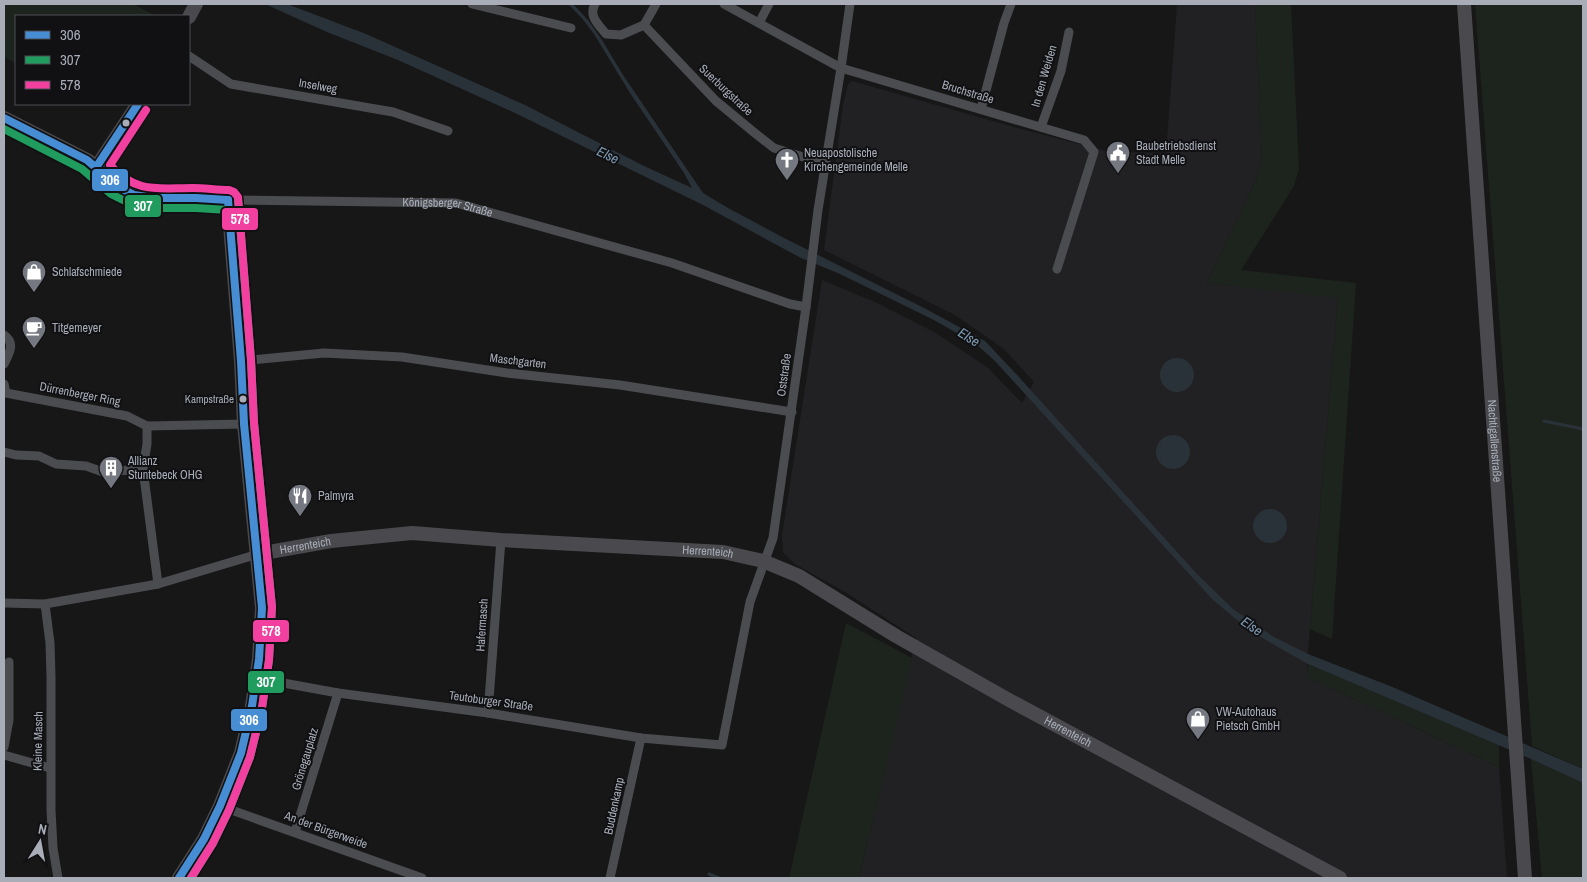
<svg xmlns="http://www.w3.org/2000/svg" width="1587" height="882" font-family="'Archivo Narrow',sans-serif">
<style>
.built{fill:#212123}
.green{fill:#1d241e}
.water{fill:#2a3239}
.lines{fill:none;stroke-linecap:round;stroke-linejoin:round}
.stream{stroke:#2a3239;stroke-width:3}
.street{stroke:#4b4c50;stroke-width:9}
.secondary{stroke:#4a4a4e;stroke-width:14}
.bus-1-casing{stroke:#111113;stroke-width:11}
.bus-2-casing{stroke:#111113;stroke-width:11}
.bus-3-casing{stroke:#111113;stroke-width:11}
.bus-1{stroke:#468dd4;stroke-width:8}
.bus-2{stroke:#209c5e;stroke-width:8}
.bus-3{stroke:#f240a1;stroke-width:8}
.bus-dot{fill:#a8adb8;stroke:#111113;stroke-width:2}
.labels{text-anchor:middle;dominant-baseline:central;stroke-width:4;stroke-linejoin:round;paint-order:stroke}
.bus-label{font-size:11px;fill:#a8adb8;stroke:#111113;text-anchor:end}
.street-label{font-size:12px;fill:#a8adb8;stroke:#111113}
.poi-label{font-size:12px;fill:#a8adb8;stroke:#111113;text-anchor:start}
.water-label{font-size:14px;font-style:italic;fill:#7f9bb3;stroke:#111113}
.line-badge{stroke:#111113;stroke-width:2}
.badge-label{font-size:14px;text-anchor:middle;font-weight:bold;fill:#fff}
</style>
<rect width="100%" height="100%" fill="#171717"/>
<polygon class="built" points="1177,4 1255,4 1262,158 1257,178 1207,283 1338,297 1308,651 1307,677 1499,767 1507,878 859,878 916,638 845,592 795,564 783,552 782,535 822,280 875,302 936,333 987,367 1022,403 1034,382 1004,349 955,315 824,250 843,105 848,84 852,81 1021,129 1110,152 1166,153"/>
<g class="green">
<polygon points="4,4 133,4 156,16 16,16 16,63 4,57"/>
<polygon points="1255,4 1291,4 1299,168 1294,186 1241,270 1356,283 1332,639 1310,629 1338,298 1207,283 1257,178 1262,158"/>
<polygon points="1475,4 1583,4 1583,769 1532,746"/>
<polygon points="846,623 912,658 859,878 789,878"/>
<polygon points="1308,664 1499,745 1499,767 1307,677"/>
<polygon points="1531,759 1583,783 1583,878 1542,878"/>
</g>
<g class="water">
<polygon points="265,4 287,4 366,34 525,105 644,166 692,188 684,173 630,93 594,34 581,17 568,4 573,4 588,20 602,40 623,75 703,193 728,208 786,239 926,309 985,341 1018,376 1197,574 1233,609 1274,637 1308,654 1390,686 1583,769 1583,783 1531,759 1308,664 1250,631 1212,599 995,361 976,344 932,319 840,274 801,258 703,205 515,113 398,60 327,32"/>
<circle cx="1177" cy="375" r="17"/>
<circle cx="1173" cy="452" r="17"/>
<circle cx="1270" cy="526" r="17"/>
</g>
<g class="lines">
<g class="stream">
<polyline points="1544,421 1583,429"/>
<polyline points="709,874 719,878"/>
</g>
<g class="street">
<polyline points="472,4 571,28"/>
<path d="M 595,4 C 588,16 599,25 606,34 L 621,35 L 644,25"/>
<polyline points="656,4 644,25 716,101 756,134 774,148 826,164"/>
<polyline points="724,4 841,68 1084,140 1094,152 1057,269"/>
<polyline points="759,23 769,4"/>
<polyline points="189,56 231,84 393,112 448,131"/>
<polyline points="981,109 1004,23 1011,4"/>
<polyline points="1041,127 1061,71 1069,32"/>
<path id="s1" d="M 228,200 L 456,203 L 672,263 L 790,304 L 806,307"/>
<path d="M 4,335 C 16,343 9,354 4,364"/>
<polyline points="241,361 324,353 402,357 507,373 620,385 792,412"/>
<polyline points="4,384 6,393 127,416 147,426 244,424"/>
<polyline points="147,426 147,444 143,469 158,584"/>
<polyline points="4,452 16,455 39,456 56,464 86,466 103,472 143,469"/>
<polyline points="4,603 45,604 158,584 258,554"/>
<polyline points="45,604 50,643 51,677 51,810 53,848 58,878"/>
<polyline points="256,678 338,693 488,713 641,738 722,745 750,602 773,538 806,307 818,210 841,68 850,4"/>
<polyline points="488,713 501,540"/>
<polyline points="4,747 9,720 9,662"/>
<polyline points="4,755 50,768"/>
<polyline points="220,806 422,878"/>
<polyline points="295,832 338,693"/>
<polyline points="610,878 641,738"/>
</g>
<g class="secondary">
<path id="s2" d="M 1464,4 L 1525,878"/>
<polyline points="189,17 196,4"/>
<path d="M 4,118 L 87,160 C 98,167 106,178 117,186 C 139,202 166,199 192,198 C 204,198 216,200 228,200 L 241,361 L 244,424 L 262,608 L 259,659 L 252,706 L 241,753 L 235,768 L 220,806 L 204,839 L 179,878"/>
<polyline points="97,166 138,104"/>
<path id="s3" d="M 258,554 L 331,541 L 412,533 L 501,540 L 723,552 L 763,561 L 799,576 L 896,636 L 1009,700 L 1340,878"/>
</g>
<defs>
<g id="bus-1">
<polyline points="4,118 87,160 117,186 134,195 153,198 196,198 228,200"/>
<polyline points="97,166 138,104"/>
<polyline points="179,878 204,839 220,806 241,753 252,706 259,659 262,608 244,424 241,361 228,200"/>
</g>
<g id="bus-2">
<polyline points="4,129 82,169 111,194 131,204 152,208 196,208 228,210"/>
<polyline points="191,878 213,843 229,810 250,757 262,708 269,660 272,607 254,423 251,360 238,199"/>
</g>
<path id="bus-3" d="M 146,110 L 110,165 C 136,194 158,188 193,188 C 205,188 217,190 229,190 L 234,192 L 238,197 L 251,360 L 254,423 L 272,607 L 269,660 L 262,708 L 250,757 L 229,810 L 213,843 L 191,878"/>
</defs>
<use href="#bus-1" class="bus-1-casing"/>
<use href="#bus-2" class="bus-2-casing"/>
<use href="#bus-3" class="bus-3-casing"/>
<use href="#bus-1" class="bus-1"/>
<use href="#bus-2" class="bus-2"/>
<use href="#bus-3" class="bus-3"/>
</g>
<defs>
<symbol id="civic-pin" viewBox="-11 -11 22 30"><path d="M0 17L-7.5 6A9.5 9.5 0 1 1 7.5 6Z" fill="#757880" stroke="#111113"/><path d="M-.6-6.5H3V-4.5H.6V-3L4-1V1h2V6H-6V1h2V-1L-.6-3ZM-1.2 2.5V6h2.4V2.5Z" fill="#fff"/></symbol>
<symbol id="church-pin" viewBox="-11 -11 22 30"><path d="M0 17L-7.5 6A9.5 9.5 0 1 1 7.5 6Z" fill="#757880" stroke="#111113"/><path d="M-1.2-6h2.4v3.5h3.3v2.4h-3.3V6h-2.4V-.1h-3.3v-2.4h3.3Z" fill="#fff"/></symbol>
<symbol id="shop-pin" viewBox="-11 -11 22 30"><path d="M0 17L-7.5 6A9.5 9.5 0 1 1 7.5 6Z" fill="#757880" stroke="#111113"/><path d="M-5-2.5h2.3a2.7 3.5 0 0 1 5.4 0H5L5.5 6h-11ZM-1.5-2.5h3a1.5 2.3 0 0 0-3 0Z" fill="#fff"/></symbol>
<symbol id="cafe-pin" viewBox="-11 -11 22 30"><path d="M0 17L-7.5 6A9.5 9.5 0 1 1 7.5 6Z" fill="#757880" stroke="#111113"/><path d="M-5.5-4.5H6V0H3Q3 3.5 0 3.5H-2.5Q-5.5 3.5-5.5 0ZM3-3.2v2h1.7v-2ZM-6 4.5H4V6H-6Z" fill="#fff"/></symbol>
<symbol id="building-pin" viewBox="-11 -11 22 30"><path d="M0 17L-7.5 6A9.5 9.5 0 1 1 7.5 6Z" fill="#757880" stroke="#111113"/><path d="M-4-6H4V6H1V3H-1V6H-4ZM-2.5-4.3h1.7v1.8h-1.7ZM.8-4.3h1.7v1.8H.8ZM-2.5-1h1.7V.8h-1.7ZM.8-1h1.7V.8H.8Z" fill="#fff"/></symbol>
<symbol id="restaurant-pin" viewBox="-11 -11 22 30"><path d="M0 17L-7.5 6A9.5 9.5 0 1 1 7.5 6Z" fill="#757880" stroke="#111113"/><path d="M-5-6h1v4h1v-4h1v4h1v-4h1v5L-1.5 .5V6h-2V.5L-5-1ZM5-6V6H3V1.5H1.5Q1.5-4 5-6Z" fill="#fff"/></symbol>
</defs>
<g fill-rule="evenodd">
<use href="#civic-pin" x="1104" y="139" width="28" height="38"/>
<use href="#church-pin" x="773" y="146" width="28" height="38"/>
<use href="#shop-pin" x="20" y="258" width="28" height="38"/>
<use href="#cafe-pin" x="20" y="314" width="28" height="38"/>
<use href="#building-pin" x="97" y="454" width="28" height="38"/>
<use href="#restaurant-pin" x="286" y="482" width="28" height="38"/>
<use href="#shop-pin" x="1184" y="705" width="28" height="38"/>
</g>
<g class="bus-dot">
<circle cx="126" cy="123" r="4.5"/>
<circle cx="243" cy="399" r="4.5"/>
</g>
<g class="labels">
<g class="bus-label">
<text x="234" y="399">Kampstraße</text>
</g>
<g class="street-label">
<text transform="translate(1044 76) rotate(-74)">In den Weiden</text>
<text transform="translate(318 86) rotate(10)">Inselweg</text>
<text transform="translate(726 90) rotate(43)">Suerburgstraße</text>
<text transform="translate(968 92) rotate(17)">Bruchstraße</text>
<text stroke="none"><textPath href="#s1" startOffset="220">Königsberger Straße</textPath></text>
<text transform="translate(518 361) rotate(7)">Maschgarten</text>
<text transform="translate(784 375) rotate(-82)">Oststraße</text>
<text transform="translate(80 394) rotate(11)">Dürrenberger Ring</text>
<text stroke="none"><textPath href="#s2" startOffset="438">Nachtigallenstraße</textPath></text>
<text stroke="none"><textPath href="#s3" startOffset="48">Herrenteich</textPath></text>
<text stroke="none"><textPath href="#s3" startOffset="452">Herrenteich</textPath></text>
<text transform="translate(482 625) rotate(-86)">Hafermasch</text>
<text transform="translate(491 701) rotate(8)">Teutoburger Straße</text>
<text stroke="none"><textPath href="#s3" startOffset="858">Herrenteich</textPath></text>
<text transform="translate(38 741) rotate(-89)">Kleine Masch</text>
<text transform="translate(305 759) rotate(-73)">Grönegauplatz</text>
<text transform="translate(614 806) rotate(-78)">Buddenkamp</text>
<text transform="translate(326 830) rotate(20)">An der Bürgerweide</text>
</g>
<g class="poi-label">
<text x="1136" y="146">Baubetriebsdienst<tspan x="1136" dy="14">Stadt Melle</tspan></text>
<text x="804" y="153">Neuapostolische<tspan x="804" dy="14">Kirchengemeinde Melle</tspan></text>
<text x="52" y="272">Schlafschmiede</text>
<text x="52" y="328">Titgemeyer</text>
<text x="128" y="461">Allianz<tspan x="128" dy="14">Stuntebeck OHG</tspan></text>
<text x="318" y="496">Palmyra</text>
<text x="1216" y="712">VW-Autohaus<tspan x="1216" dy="14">Pietsch GmbH</tspan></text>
</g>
<g class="water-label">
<text transform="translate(608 155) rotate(26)">Else</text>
<text transform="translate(969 337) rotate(32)">Else</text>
<text transform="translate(1252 626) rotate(35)">Else</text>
</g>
</g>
<g class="line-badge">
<rect x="91" y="168" width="38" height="24" rx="5" fill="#468dd4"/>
<rect x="124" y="194" width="38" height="24" rx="5" fill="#209c5e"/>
<rect x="221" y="207" width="38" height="24" rx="5" fill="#f240a1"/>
<rect x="252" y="619" width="38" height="24" rx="5" fill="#f240a1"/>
<rect x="247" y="670" width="38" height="24" rx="5" fill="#209c5e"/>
<rect x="230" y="708" width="38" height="24" rx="5" fill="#468dd4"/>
</g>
<g class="badge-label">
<text x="110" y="185">306</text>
<text x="143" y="211">307</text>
<text x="240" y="224">578</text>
<text x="271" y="636">578</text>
<text x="266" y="687">307</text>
<text x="249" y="725">306</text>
</g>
<rect width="1587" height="882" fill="none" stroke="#a8adb8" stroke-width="10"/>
<rect x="15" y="15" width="175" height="90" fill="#111113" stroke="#4d4f55"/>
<rect x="25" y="31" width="25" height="8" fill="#468dd4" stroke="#4d4f55"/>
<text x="60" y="40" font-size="15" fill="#a8adb8">306</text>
<rect x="25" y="56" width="25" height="8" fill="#209c5e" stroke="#4d4f55"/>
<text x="60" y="65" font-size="15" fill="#a8adb8">307</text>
<rect x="25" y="81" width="25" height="8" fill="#f240a1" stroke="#4d4f55"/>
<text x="60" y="90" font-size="15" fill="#a8adb8">578</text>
<g transform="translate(40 842) rotate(11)" stroke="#111113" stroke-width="4" paint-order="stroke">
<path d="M0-4L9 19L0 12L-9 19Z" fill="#a8adb8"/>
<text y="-8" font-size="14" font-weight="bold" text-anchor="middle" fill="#a8adb8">N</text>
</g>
</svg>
